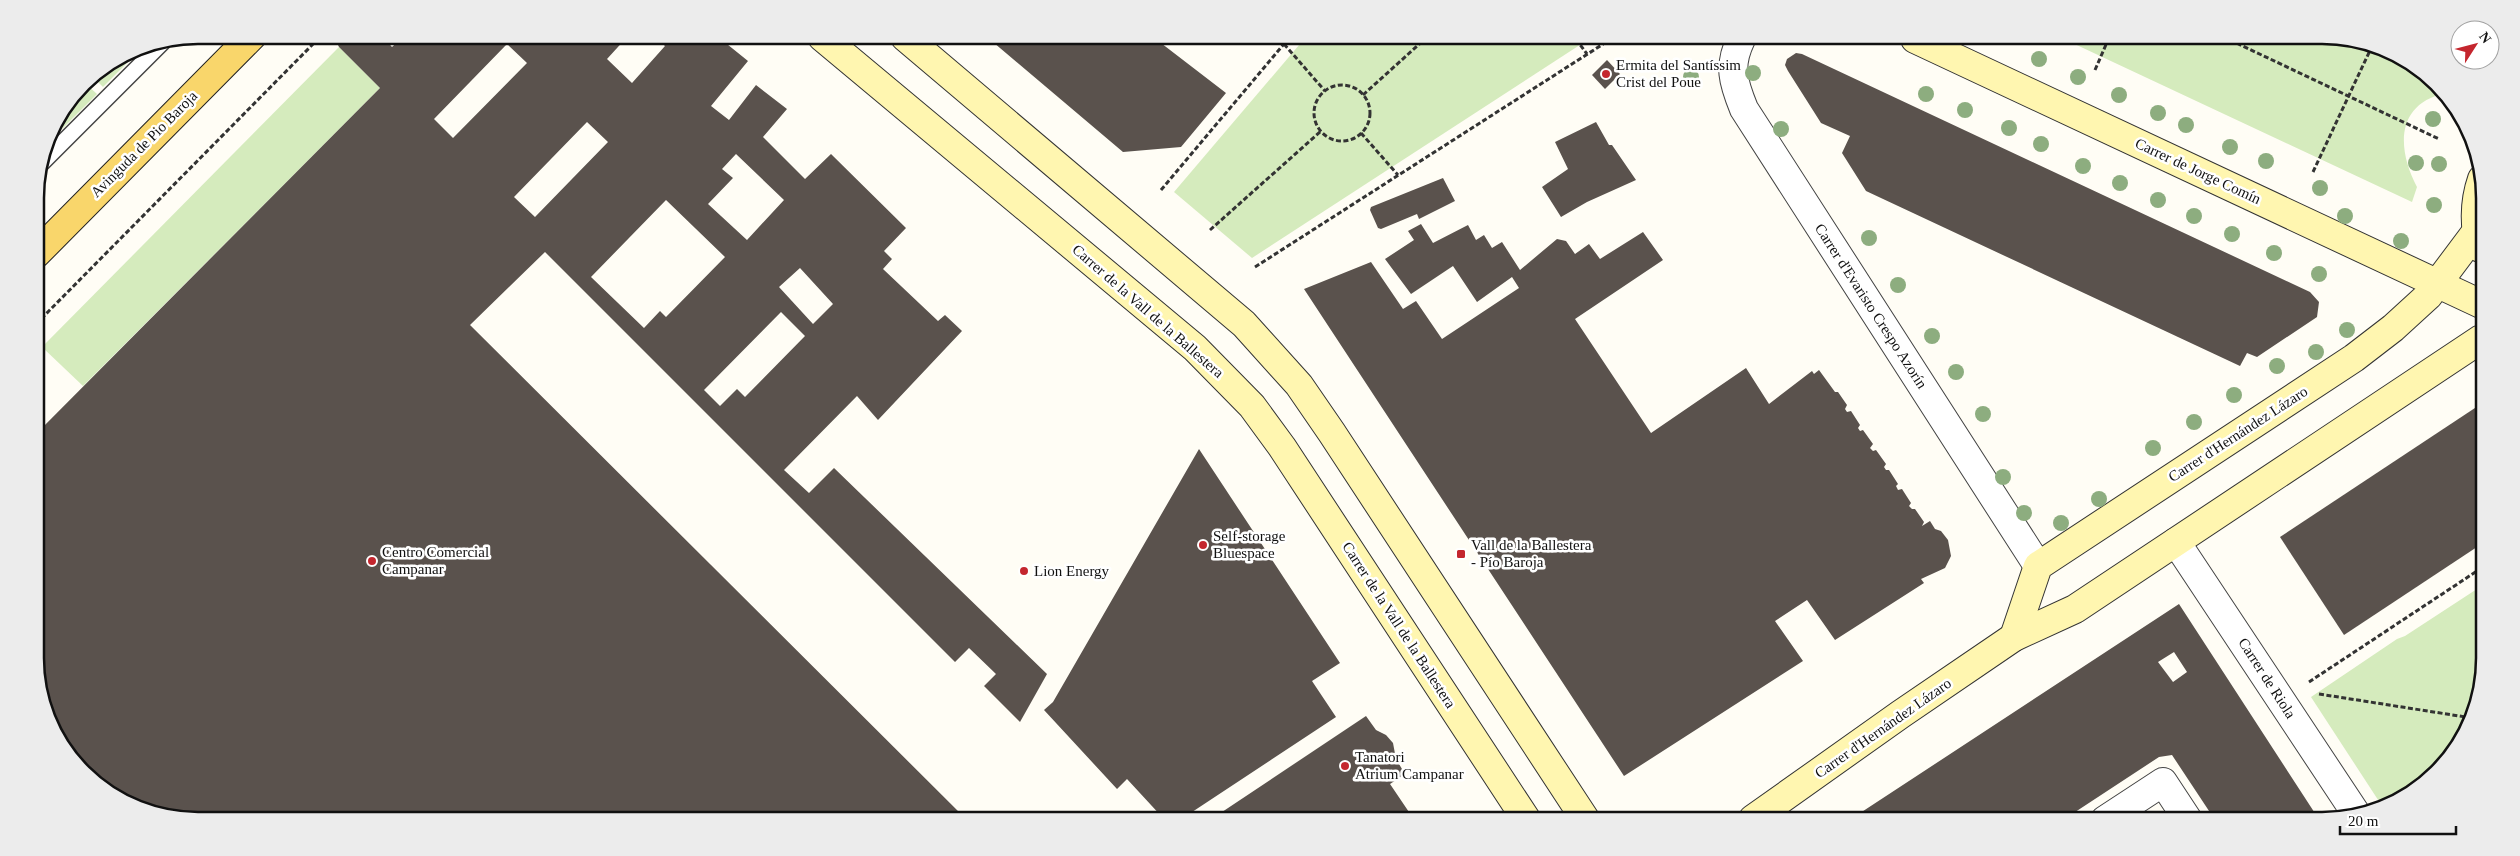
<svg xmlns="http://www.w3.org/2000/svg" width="2520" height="856" font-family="'Times New Roman',serif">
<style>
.green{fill:#d5ebbd}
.building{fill:#5a524d;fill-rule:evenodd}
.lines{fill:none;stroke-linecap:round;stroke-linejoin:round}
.lane-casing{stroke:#444;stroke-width:18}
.street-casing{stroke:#444;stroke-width:30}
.secondary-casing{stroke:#333;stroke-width:30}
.primary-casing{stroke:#222;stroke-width:30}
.path{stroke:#333;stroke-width:3;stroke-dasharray:5 2.5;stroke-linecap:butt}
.lane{stroke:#fff;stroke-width:15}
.street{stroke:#fff;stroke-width:28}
.secondary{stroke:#fff6b0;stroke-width:28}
.primary{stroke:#f9d66b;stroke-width:28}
.tree{fill:#8dad7f}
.poi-dot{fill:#c4262e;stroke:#fff;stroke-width:2}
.labels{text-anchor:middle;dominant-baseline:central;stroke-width:5;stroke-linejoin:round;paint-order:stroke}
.poi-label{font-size:15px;fill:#111;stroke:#fff;text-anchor:start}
.street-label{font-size:15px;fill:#111;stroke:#fff}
.rim{fill:none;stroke:#111;stroke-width:2.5}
</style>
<rect width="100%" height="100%" fill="#fffdf5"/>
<g class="green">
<polygon points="1305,38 1589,39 1252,258 1174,192"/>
<path d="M 2066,40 L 2365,41 L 2413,62 L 2446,93 C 2395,104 2397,149 2417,187 L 2412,202 Z"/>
<polygon points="145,45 103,87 93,77 136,47"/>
<polygon points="339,47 380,88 83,386 42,347"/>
<path d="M 86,84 L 97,94 L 45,146 C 50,123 70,101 86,84 Z"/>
<polygon points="2480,587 2479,701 2458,749 2422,787 2384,809 2311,697 2397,639 2405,636"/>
</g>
<g class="building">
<path d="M 349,35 L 381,35 L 392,47 L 404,36 L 628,36 L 607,59 L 632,83 L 665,46 L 655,36 L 717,36 L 748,61 L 711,106 L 729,120 L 756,85 L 787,109 L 763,137 L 805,179 L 831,154 L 906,228 L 884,251 L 892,259 L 883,269 L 938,321 L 945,315 L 962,331 L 878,420 L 857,396 L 784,470 L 809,493 L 834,468 L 1047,674 L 1020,722 L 984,686 L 996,674 L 969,648 L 955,662 L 545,252 L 470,325 L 964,817 L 155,815 L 116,799 L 76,766 L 38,690 L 37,433 L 380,88 L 339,47 L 338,45 ZM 507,44 L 527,63 L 453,138 L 434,119 ZM 587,122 L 608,142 L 535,217 L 514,197 ZM 736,154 L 784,200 L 747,240 L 708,204 L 733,178 L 722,169 ZM 666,200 L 725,257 L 666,317 L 660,311 L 644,328 L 591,277 ZM 800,268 L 833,304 L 813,324 L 779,287 ZM 781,312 L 805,336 L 745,397 L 737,389 L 720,406 L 704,390 Z"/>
<polygon points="987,37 1159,37 1157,40 1226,93 1181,147 1123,152"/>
<polygon points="1796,53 1802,54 2310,292 2319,302 2317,317 2257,357 2247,353 2240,366 1866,191 1842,153 1850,136 1821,123 1788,71 1785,65 1787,59"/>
<polygon points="1607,60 1620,74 1605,89 1592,75"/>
<polygon points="1596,122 1609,145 1612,145 1636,180 1587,202 1561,217 1542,187 1568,169 1555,142"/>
<polygon points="1443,178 1455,201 1419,219 1417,214 1381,229 1378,228 1370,210 1371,207"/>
<polygon points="1421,224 1433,243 1468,225 1476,240 1484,235 1492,248 1502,242 1520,270 1557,239 1566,241 1575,254 1589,244 1600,259 1643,232 1663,260 1575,319 1651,433 1746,368 1769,404 1812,371 1814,374 1819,370 1835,392 1838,392 1847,405 1845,409 1847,412 1851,411 1860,425 1858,428 1860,431 1863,430 1873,444 1870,448 1873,451 1876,450 1886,464 1884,467 1886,470 1889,470 1898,484 1896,486 1898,490 1902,489 1911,503 1909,506 1912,509 1915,509 1924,522 1922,526 1930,521 1935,529 1941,531 1948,540 1951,556 1945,568 1921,579 1924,583 1835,640 1807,600 1775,621 1803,661 1624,776 1304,289 1371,262 1403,309 1416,301 1442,339 1519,288 1512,277 1477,302 1453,266 1411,294 1385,259 1414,240 1408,231"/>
<polygon points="2481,404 2480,545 2344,635 2280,537"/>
<polygon points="1199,449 1340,663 1312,681 1336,717 1183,818 1163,818 1127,779 1117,789 1044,710 1053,702"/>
<path d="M 2179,604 L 2320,821 L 2215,820 L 2172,755 L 2159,757 L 2063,820 L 1851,819 ZM 2174,652 L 2187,672 L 2173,682 L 2158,662 Z"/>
<polygon points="1366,716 1376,730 1386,735 1393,743 1396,759 1405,774 1390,784 1413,818 1213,818"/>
</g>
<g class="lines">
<defs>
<polyline id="lane" points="40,165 163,42"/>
<g id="street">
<path d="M 1741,39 C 1728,66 1733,82 1744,109 L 2038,566"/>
<polyline points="2176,542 2357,815"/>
<polyline points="2105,820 2163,782 2188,820"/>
</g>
<g id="secondary">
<polyline points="822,37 1195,348 1252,406 1282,447 1526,819"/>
<polyline points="905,37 1244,324 1299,385 1332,433 1585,819"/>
<polyline points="1915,39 2481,304"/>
<path d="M 2480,248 C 2474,225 2474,202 2482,179"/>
<polyline points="2014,637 2038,566 2354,358 2393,328 2428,296 2476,232"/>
<polyline points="1753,819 1901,714 2014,637 2075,609 2481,339"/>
</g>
<polyline id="primary" points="36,254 253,35"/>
</defs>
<use href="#lane" class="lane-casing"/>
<use href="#street" class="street-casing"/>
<use href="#secondary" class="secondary-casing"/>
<use href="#primary" class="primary-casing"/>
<g class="path">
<polyline points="1576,39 1587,54"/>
<polyline points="2230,40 2439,139"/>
<polyline points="1284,44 1325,91"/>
<polyline points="2095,70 2108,40"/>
<circle cx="1342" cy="113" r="28"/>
<polyline points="1363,95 1426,38"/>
<polyline points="1361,133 1398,175"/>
<polyline points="2313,172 2373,44"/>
<polyline points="1161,190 1289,38"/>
<polyline points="1210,230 1321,131"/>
<polyline points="1255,267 1611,39"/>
<polyline points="36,324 322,35"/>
<polyline points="2309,682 2480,569"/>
<polyline points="2319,694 2472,718"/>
</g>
<use href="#lane" class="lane"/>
<use href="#street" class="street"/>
<use href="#secondary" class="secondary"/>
<use href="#primary" class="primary"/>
</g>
<g class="tree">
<circle cx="2039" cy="59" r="8"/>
<circle cx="1753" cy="73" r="8"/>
<circle cx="1691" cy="77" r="8"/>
<circle cx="2078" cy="77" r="8"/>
<circle cx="1926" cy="94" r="8"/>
<circle cx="2119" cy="95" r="8"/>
<circle cx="1965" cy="110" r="8"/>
<circle cx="2158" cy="113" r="8"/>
<circle cx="2433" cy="119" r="8"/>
<circle cx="2186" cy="125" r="8"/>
<circle cx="2009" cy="128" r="8"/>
<circle cx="1781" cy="129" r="8"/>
<circle cx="2041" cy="144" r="8"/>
<circle cx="2230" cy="147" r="8"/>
<circle cx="2266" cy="161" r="8"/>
<circle cx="2416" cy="163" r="8"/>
<circle cx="2439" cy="164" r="8"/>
<circle cx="2083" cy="166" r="8"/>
<circle cx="2120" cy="183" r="8"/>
<circle cx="2320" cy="188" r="8"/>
<circle cx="2158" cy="200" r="8"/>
<circle cx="2434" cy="205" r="8"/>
<circle cx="2194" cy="216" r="8"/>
<circle cx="2345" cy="216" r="8"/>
<circle cx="2232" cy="234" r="8"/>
<circle cx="1869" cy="238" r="8"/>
<circle cx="2401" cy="241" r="8"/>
<circle cx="2274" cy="253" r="8"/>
<circle cx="2319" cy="274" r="8"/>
<circle cx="1898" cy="285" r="8"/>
<circle cx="2347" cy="330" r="8"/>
<circle cx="1932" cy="336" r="8"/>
<circle cx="2316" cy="352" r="8"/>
<circle cx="2277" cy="366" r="8"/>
<circle cx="1956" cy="372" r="8"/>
<circle cx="2234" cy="395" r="8"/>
<circle cx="1983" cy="414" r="8"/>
<circle cx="2194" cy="422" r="8"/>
<circle cx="2153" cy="448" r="8"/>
<circle cx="2003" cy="477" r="8"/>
<circle cx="2099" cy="499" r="8"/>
<circle cx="2024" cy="513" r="8"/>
<circle cx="2061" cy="523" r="8"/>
</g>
<g class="poi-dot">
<circle cx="1606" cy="74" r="5"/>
<circle cx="1203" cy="545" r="5"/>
<rect x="1456" y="549" width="10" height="10" rx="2.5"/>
<circle cx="372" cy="561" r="5"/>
<circle cx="1024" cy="571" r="5"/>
<circle cx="1345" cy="766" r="5"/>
</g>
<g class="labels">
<g class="poi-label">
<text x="1616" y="65">Ermita del Santíssim<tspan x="1616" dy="17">Crist del Poue</tspan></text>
<text x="1213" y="536">Self-storage<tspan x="1213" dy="17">Bluespace</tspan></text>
<text x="1471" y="545">Vall de la Ballestera<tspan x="1471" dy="17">- Pío Baroja</tspan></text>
<text x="382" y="552">Centro Comercial<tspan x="382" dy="17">Campanar</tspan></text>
<text x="1034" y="571">Lion Energy</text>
<text x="1355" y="757">Tanatori<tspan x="1355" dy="17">Atrium Campanar</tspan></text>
</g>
<g class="street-label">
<text transform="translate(144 144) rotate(-45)">Avinguda de Pio Baroja</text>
<text transform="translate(2198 171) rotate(25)">Carrer de Jorge Comín</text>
<text transform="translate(1871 306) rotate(57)">Carrer d'Evaristo Crespo Azorín</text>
<text transform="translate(1148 311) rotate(41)">Carrer de la Vall de la Ballestera</text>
<text transform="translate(2238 434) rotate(-33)">Carrer d'Hernández Lázaro</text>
<text transform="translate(1399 625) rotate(57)">Carrer de la Vall de la Ballestera</text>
<text transform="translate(2267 678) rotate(57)">Carrer de Riola</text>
<text transform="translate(1883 728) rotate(-35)">Carrer d'Hernández Lázaro</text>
</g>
</g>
<path d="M0 0H2520V856H0ZM198 44H2322A154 154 0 0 1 2476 198V658A154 154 0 0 1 2322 812H198A154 154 0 0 1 44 658V198A154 154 0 0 1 198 44Z" fill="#ececec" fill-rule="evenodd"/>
<path class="rim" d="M198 44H2322A154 154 0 0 1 2476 198V658A154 154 0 0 1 2322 812H198A154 154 0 0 1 44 658V198A154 154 0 0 1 198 44Z"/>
<g transform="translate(2475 45) rotate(54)"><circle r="24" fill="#ffffff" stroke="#a0a0a0"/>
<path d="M0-4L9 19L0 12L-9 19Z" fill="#c4262e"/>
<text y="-8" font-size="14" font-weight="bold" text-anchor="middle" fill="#111111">N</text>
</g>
<path d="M2340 826v8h116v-8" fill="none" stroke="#111111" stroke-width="2.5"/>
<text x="2348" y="826" font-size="15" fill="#111111" stroke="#ffffff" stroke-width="4" paint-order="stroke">20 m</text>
</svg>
